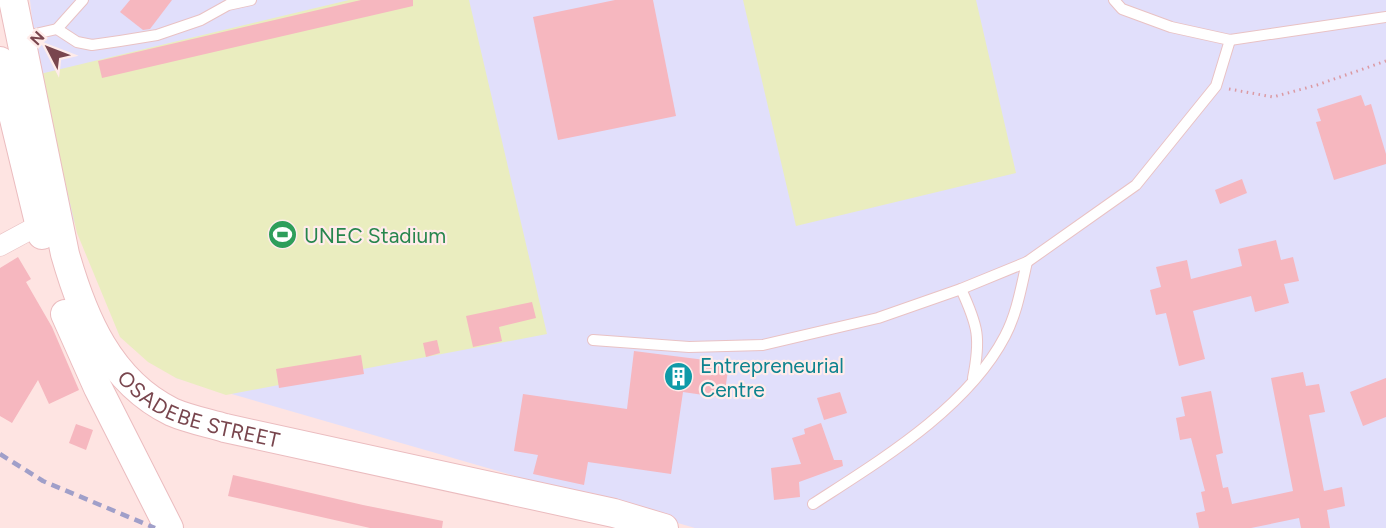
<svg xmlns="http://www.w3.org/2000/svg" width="1386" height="528" font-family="Figtree,sans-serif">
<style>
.education{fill:#e1dffb}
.green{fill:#eaedbf}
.building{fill:#f6b7bf}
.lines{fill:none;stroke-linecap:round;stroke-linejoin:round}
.lane-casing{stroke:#e9c2c4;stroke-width:12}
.street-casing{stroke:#e9c2c4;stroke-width:21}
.secondary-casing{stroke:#ebbcbf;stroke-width:30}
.path{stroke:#db9aa3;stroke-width:3;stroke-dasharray:1.5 4.5;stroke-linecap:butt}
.lane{stroke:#fff;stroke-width:10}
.street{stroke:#fff;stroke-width:20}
.secondary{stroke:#fff;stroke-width:28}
.rail{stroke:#a09fc9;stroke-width:4.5;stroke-dasharray:9 6;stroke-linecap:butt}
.labels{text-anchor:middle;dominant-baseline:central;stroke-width:4.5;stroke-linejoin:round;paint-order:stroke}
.leisure-label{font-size:21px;fill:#27864d;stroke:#ffecea;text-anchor:start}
.culture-label{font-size:21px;fill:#0d838f;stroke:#ffecea;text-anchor:start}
.street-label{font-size:21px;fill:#79464e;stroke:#ffecea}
</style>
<rect width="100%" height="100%" fill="#fee4e2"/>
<polygon class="education" points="30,0 1386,0 1386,528 695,528 176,378 50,185"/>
<g class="green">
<polygon points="349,0 469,0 547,334 226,395 176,378 148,362 120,337 77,233 40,74"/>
<polygon points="743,0 976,0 1016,173 796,226"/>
</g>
<g class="building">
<polygon points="130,0 172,0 150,29 143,30 120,12"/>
<polygon points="361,0 413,0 413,6 102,78 98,61"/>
<polygon points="615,0 653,0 676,116 558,140 533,17"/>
<polygon points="1361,95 1365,106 1371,104 1386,154 1386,164 1334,180 1316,122 1321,121 1317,109"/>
<polygon points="1242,179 1247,193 1220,204 1215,190"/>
<polygon points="1276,240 1281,260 1293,257 1299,281 1284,284 1289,303 1255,312 1251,296 1193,311 1205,359 1179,366 1166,313 1156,315 1150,290 1161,287 1156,267 1187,260 1191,279 1242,266 1238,249"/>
<polygon points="18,257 31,279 26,282 52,327 79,390 49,404 38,380 12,423 0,416 0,268"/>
<polygon points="532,302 536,318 499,327 502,341 473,347 466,316"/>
<polygon points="437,340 440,353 426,357 423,343"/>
<polygon points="634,351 729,363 724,398 683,392 671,474 588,462 584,485 533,474 538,455 514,451 523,394 627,409"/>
<polygon points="361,355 364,374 279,388 276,369"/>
<polygon points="1303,372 1306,386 1319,384 1325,412 1309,415 1324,491 1342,487 1345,506 1327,510 1330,528 1301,528 1299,518 1251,528 1199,528 1196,513 1205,511 1201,492 1205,491 1191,438 1180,440 1176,418 1185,416 1181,397 1211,391 1223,453 1216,455 1223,488 1228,487 1232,504 1293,491 1271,378"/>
<polygon points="1386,378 1386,417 1363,426 1350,392"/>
<polygon points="840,392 847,413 824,420 817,398"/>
<polygon points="821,423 834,460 842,460 843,466 799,482 800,497 774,500 771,468 801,464 792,438 805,434 804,429"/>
<polygon points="76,424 93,430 86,450 69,443"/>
<polygon points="233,475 363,505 443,521 442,528 370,528 228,496"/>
</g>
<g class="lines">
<defs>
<g id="lane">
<polyline points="1114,0 1122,9 1171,27 1230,40 1386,17"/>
<polyline points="57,29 77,42 92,45 120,41 157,35 201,20 228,5 251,0"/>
<polyline points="22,37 57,29 83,0"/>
<path d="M 961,289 C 978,326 981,338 973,378"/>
<polyline points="593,340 689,347 763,345 878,318 961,289 1027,262 1136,185 1216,86 1230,40"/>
<path d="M 813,504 C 879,461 967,409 1005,336 C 1017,313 1021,288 1027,262"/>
</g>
<polyline id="street" points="0,246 39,225"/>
<g id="secondary">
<path id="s1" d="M 13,0 L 65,254 C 83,317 109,381 172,412 C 188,419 208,423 225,428 L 614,513 L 664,528"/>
<polyline points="0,61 42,235"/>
<polyline points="65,314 98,388 169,528"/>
</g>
</defs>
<use href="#lane" class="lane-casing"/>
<use href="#street" class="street-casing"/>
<use href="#secondary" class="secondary-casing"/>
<polyline class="path" points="1229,89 1273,97 1317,85 1386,61"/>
<use href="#lane" class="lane"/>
<use href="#street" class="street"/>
<use href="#secondary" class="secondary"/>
<polyline class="rail" points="0,454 43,481 155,528"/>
</g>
<defs>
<symbol id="stadium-disc" viewBox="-11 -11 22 22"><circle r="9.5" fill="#2e9e5b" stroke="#ffecea"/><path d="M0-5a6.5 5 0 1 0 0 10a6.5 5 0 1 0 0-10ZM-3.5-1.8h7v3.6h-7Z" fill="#fff"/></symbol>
<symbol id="building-disc" viewBox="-11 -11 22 22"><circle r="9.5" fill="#0f9aa8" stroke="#ffecea"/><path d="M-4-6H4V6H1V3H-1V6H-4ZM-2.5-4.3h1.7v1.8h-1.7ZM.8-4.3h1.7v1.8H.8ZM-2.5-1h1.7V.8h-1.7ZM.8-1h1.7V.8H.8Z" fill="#fff"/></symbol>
</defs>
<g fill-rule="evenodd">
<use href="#stadium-disc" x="266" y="218" width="33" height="33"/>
<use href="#building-disc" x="662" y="360" width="33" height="33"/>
</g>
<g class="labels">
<g class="leisure-label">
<text x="304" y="235">UNEC Stadium</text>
</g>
<g class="culture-label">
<text x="700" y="365">Entrepreneurial<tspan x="700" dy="24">Centre</tspan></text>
</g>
<g class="street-label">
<text stroke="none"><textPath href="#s1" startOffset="480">OSADEBE STREET</textPath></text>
</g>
</g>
<g transform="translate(48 48) rotate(312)" stroke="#ffecea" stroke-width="4.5" paint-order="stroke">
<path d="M0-4.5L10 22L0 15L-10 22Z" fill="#79464e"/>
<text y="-9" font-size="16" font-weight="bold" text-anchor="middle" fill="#79464e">N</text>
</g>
</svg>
